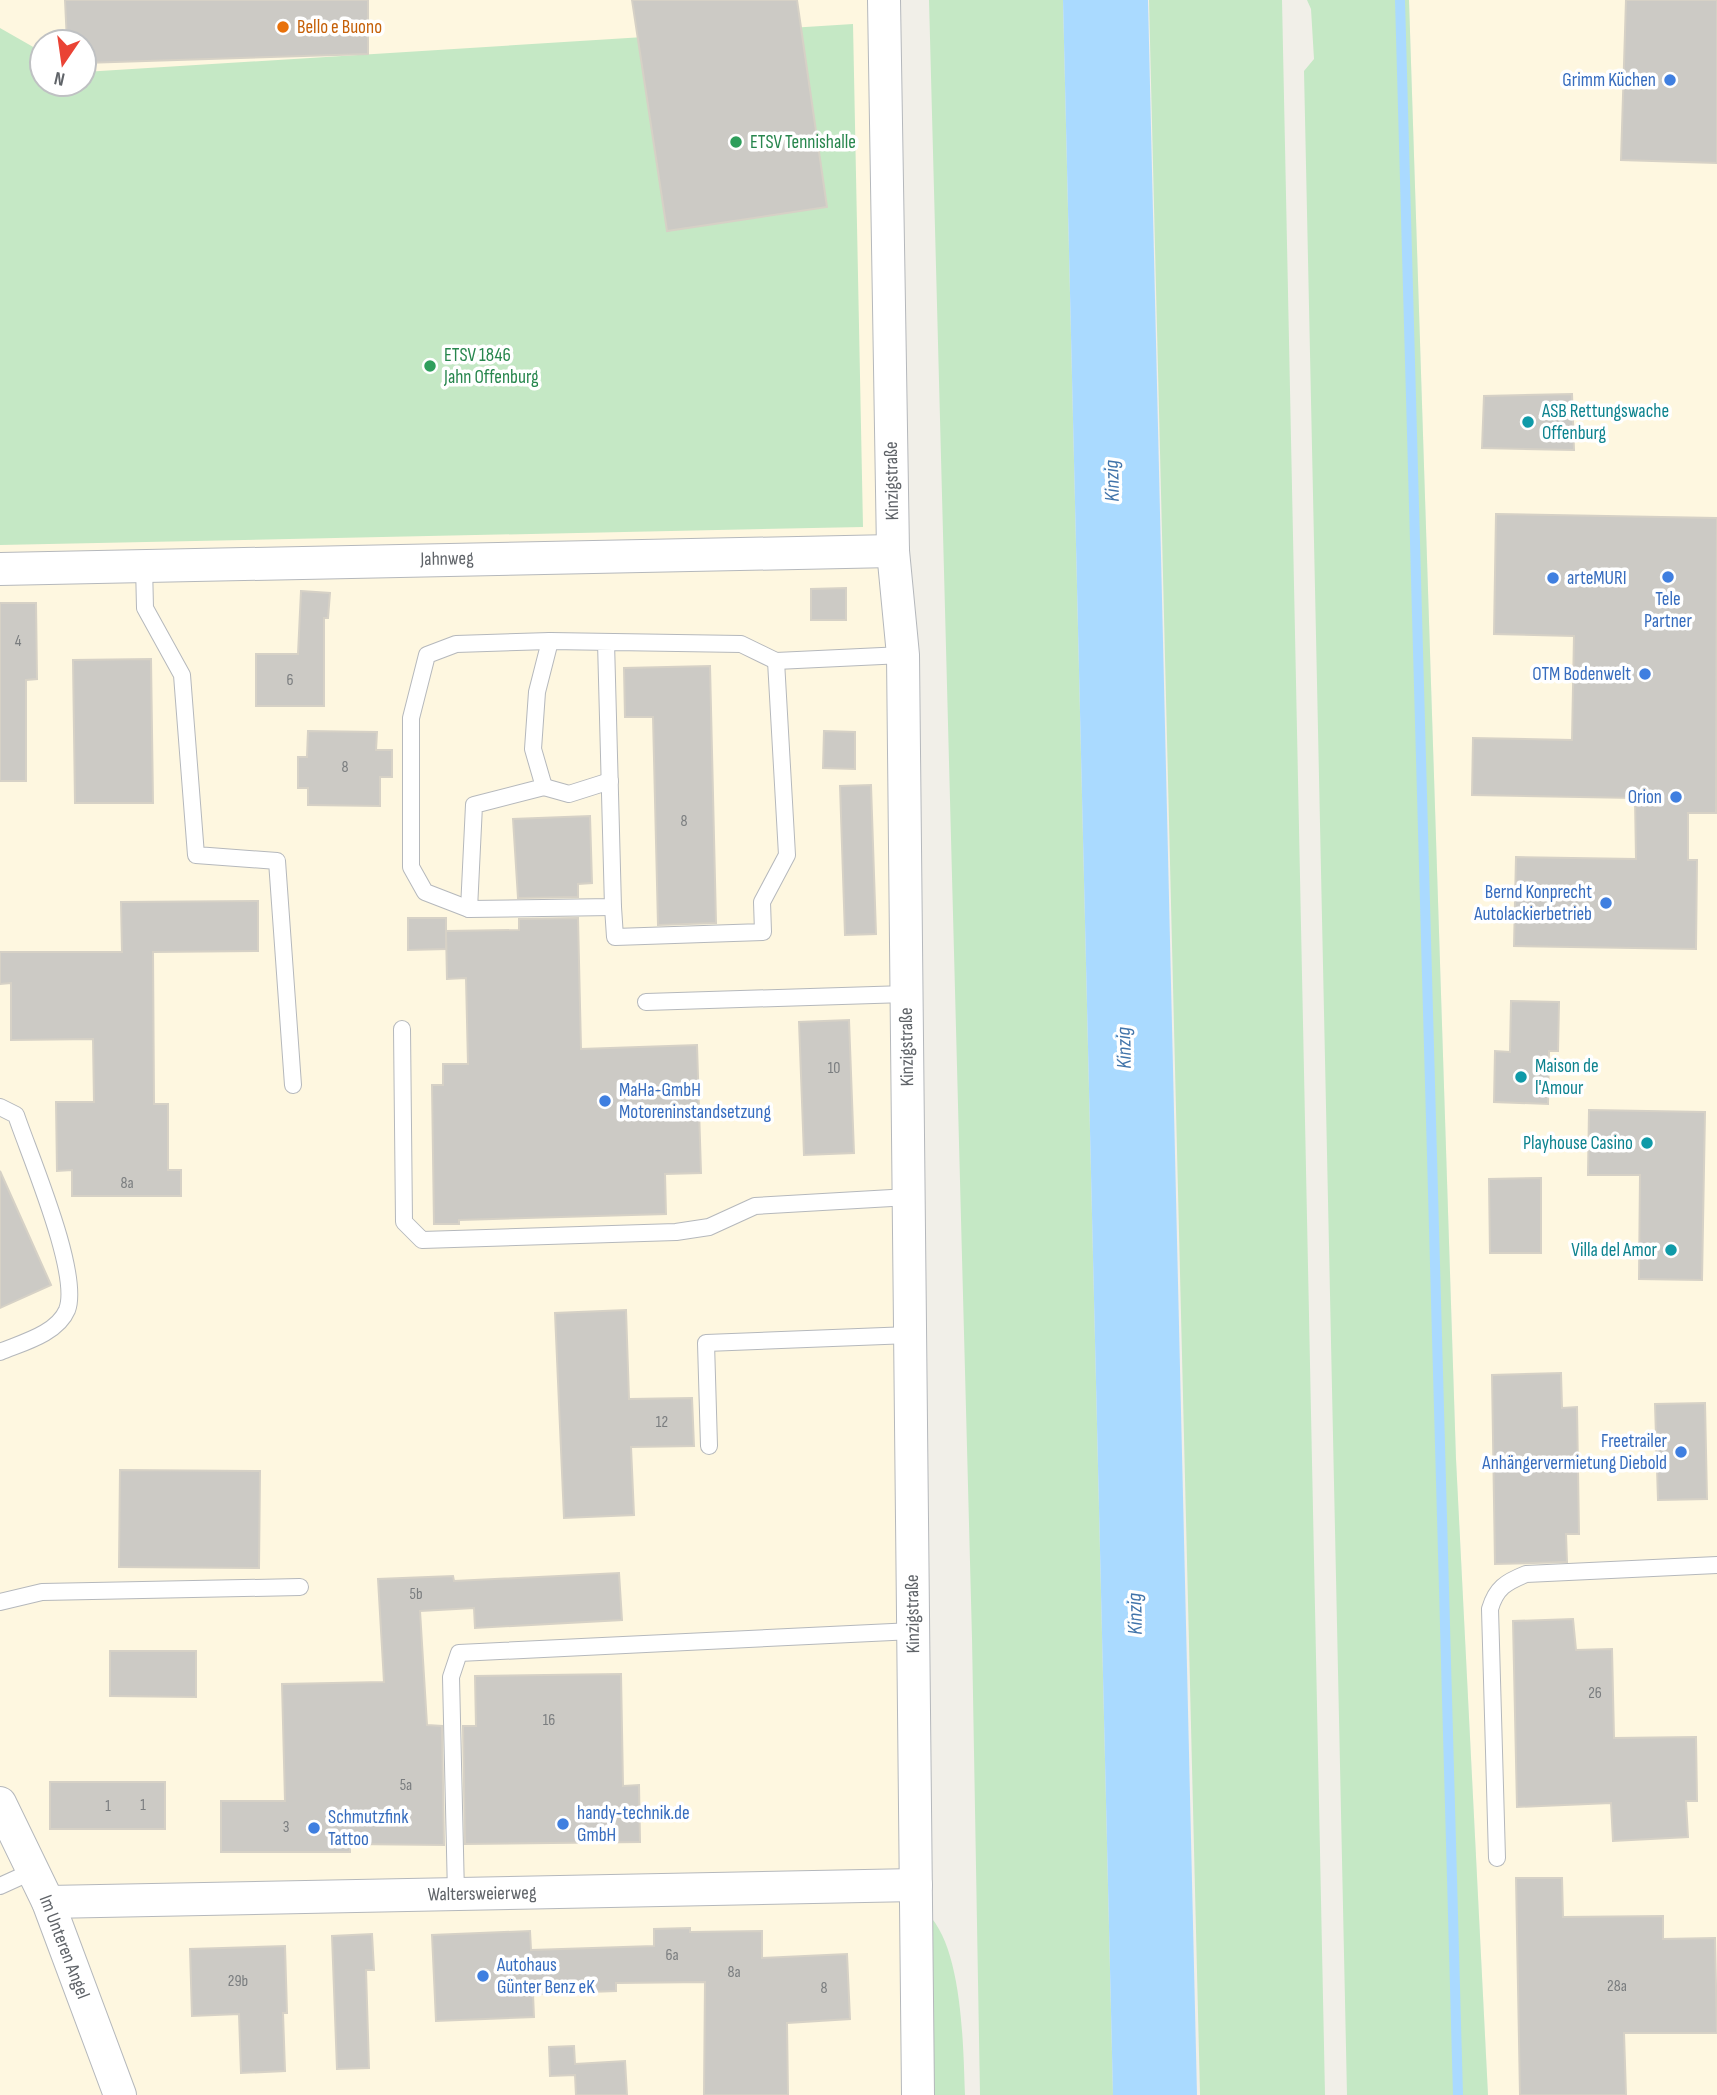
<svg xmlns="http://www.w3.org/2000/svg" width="1717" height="2095" font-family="'Sofia Sans Condensed',sans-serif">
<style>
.commercial{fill:#fef7e0;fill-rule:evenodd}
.green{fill:#c5e8c5}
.water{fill:#aadaff}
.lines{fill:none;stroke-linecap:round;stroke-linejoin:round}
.stream{stroke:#aadaff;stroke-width:10}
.building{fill:#cccac5;stroke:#d6d1c6;stroke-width:2}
.service-casing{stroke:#b5b8bc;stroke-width:18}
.minor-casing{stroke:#b5b8bc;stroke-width:34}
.service{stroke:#fff;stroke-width:16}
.minor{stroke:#fff;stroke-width:32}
.food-dot{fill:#e8710a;stroke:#fff;stroke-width:2.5}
.shop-dot{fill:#3f7fe0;stroke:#fff;stroke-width:2.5}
.leisure-dot{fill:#2e9e5b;stroke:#fff;stroke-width:2.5}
.culture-dot{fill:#0f9aa8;stroke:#fff;stroke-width:2.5}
.labels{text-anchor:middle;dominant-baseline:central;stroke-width:7;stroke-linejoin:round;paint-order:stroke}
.number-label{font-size:16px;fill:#7a7d7f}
.food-label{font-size:19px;fill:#c56008;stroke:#fff;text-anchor:start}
.shop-label{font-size:19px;fill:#366cbe;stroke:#fff;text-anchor:end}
.leisure-label{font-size:19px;fill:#27864d;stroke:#fff;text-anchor:start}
.culture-label{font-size:19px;fill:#0d838f;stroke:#fff;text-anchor:start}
.street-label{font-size:19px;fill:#5f6368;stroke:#fff}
.water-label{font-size:21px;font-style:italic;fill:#4174aa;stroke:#fff}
</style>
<rect width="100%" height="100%" fill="#f1efe8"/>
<g class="commercial">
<path d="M 0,0 L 881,0 L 930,2095 L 0,2095 ZM 42,42 L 84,42 L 84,84 L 42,84 Z"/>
<polygon points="1409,0 1717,0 1717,2095 1488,2095 1456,1459"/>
</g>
<g class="green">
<polygon points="929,0 1063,0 1113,2095 980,2095 972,1638"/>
<polygon points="1149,0 1282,0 1325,2095 1200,2095"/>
<polygon points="1307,0 1409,0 1456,1459 1488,2095 1347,2095 1304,71 1314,59 1311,9"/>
<polygon points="853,24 863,527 0,545 0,28 42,52 42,84 84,84 84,72"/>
<path d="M 927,1913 C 963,1948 963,2046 965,2095 L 930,2095 Z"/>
</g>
<polygon class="water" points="1063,0 1148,0 1197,2095 1113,2095"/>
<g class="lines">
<polyline class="stream" points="1400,0 1458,2095"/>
</g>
<g class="building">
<polygon points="65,0 368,0 368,54 84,63 84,42 67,42"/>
<polygon points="632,0 797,0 827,207 667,231"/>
<polygon points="1626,0 1717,0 1717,163 1621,160"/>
<polygon points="1572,394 1574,450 1482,448 1484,396"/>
<polygon points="1496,514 1717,518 1716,813 1688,813 1688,860 1697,860 1696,949 1514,946 1516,857 1636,859 1635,798 1472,795 1473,738 1572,740 1574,636 1494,634"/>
<polygon points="846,588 846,620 811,620 811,589"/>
<polygon points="301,591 330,593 328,618 324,618 324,706 256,706 256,654 298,654"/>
<polygon points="0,603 36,603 37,679 26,680 26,781 0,781"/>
<polygon points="151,659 153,803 75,803 73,660"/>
<polygon points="710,666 716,923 658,925 653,717 625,717 624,668"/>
<polygon points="308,731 377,732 376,750 392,750 392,777 380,777 380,806 308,805 308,788 298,788 298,757 307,757"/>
<polygon points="824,731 855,732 855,769 823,768"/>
<polygon points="871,785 876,934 845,935 840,786"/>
<polygon points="590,816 592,883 578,884 578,897 518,898 513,819"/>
<polygon points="258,901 258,951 153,952 154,1104 168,1104 168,1170 181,1170 181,1196 72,1196 72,1170 57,1171 56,1102 94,1102 93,1039 11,1040 11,983 0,984 0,952 122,952 121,902"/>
<polygon points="408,918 446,918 446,949 408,950"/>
<polygon points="578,918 581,1049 697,1045 701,1173 665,1174 666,1214 459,1220 459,1224 434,1224 432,1085 443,1085 443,1064 468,1064 466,978 447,979 446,931 519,930 519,919"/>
<polygon points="1511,1001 1559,1002 1558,1051 1549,1051 1548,1104 1494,1102 1495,1051 1510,1052"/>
<polygon points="849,1020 854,1153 804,1155 799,1022"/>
<polygon points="1589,1110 1705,1112 1702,1280 1639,1279 1640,1175 1588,1175"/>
<polygon points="0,1171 51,1285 0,1308"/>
<polygon points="1541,1178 1541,1253 1490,1253 1489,1179"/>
<polygon points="626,1310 629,1399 692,1398 694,1446 631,1447 634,1515 564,1518 555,1313"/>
<polygon points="1561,1373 1562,1408 1577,1407 1579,1534 1566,1534 1567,1562 1495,1564 1492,1375"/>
<polygon points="1705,1403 1707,1499 1658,1500 1655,1404"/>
<polygon points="120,1470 260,1471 259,1568 119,1567"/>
<polygon points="619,1573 622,1620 475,1628 474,1608 420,1611 427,1725 442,1726 444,1845 350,1844 350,1852 221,1852 221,1801 285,1801 282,1684 384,1682 378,1579 453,1576 454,1581"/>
<polygon points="1573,1619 1576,1650 1612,1649 1614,1738 1696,1737 1697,1801 1686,1801 1688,1837 1613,1841 1611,1803 1517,1807 1513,1621"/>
<polygon points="110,1651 196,1651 196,1697 110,1696"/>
<polygon points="621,1674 623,1786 639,1785 640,1842 465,1844 463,1726 476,1726 475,1676"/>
<rect x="50" y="1782" width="115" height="47"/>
<polygon points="1516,1878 1562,1878 1563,1917 1663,1916 1663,1939 1715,1938 1717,2033 1624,2033 1626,2095 1520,2095"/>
<polygon points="690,1928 690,1932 762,1931 762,1958 847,1954 850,2019 787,2023 788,2095 704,2095 705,1982 616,1983 616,1991 533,1994 534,2017 436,2021 432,1935 530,1931 531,1950 654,1946 654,1929"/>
<polygon points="372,1934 374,1970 366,1970 369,2068 337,2069 332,1936"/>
<polygon points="285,1946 287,2013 283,2013 285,2071 241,2073 239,2014 192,2016 190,1949"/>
<polygon points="574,2046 575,2064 625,2061 627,2095 576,2095 575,2075 550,2076 549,2047"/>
</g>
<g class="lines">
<defs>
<g id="service">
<polyline points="144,565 145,608 182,675 196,855 277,861 293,1085"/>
<polyline points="606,642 613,907 469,909 474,805 544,787 533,749 537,692 550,641 741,644 776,661 903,655"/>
<polyline points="544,787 569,794 610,781"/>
<polyline points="613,907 615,937 763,932 762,902 787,855 776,661"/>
<polyline points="469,909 425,892 411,867 411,718 427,655 456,644 550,641"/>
<polyline points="646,1002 906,994"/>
<polyline points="402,1029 404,1222 422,1240 676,1232 709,1227 755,1206 909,1197"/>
<path d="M 0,1107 L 16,1115 C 29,1154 81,1274 67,1310 C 57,1334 21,1343 0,1352"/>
<polyline points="709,1446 706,1343 910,1335"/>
<polyline points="0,1602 42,1592 300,1587"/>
<path d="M 1497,1858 L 1490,1609 C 1496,1588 1506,1582 1526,1574 L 1717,1565"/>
<polyline points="0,1886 33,1871"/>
<polyline points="456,1894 451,1677 459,1653 913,1631"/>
</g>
<g id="minor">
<polyline points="884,0 893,551 903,655 918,2095"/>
<polyline points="0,569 893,551"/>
<polyline points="0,1803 48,1902 120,2095"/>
<polyline points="48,1902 916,1885"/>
</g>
</defs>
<use href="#service" class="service-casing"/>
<use href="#minor" class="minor-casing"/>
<use href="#service" class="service"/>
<use href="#minor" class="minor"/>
</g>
<circle class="food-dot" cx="283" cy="27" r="7"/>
<g class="shop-dot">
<circle cx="1670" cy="80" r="7"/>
<circle cx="1668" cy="577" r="7"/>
<circle cx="1553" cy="578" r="7"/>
<circle cx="1645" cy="674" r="7"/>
<circle cx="1676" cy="797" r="7"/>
<circle cx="1606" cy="903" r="7"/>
<circle cx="605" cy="1101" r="7"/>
<circle cx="1681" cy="1452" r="7"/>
<circle cx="563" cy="1824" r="7"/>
<circle cx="314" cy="1828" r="7"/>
<circle cx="483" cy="1976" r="7"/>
</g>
<g class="leisure-dot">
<circle cx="736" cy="142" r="7"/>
<circle cx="430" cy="366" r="7"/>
</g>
<g class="culture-dot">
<circle cx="1528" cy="422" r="7"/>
<circle cx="1521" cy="1077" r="7"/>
<circle cx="1647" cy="1143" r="7"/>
<circle cx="1671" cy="1250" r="7"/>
</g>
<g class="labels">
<g class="number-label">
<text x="18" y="641">4</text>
<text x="290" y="680">6</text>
<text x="345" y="767">8</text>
<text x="684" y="821">8</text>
<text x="834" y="1068">10</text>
<text x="127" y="1183">8a</text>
<text x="662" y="1422">12</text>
<text x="416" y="1594">5b</text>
<text x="1595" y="1693">26</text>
<text x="549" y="1720">16</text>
<text x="406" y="1785">5a</text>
<text x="143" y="1805">1</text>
<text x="108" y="1806">1</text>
<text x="286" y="1827">3</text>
<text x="672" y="1955">6a</text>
<text x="734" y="1972">8a</text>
<text x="238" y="1981">29b</text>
<text x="1617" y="1986">28a</text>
<text x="824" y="1988">8</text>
</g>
<g class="food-label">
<text x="297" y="27">Bello e Buono</text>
</g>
<g class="shop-label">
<text x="1656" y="80">Grimm Küchen</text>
<text x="1567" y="578" text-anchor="start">arteMURI</text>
<text x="1668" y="599" text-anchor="middle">Tele<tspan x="1668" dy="22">Partner</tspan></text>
<text x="1631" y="674">OTM Bodenwelt</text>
<text x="1662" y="797">Orion</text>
<text x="1592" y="892">Bernd Konprecht<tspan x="1592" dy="22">Autolackierbetrieb</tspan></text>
<text x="619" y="1090" text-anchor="start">MaHa-GmbH<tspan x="619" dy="22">Motoreninstandsetzung</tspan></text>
<text x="1667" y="1441">Freetrailer<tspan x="1667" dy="22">Anhängervermietung Diebold</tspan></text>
<text x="577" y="1813" text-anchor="start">handy-technik.de<tspan x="577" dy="22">GmbH</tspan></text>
<text x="328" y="1817" text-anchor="start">Schmutzfink<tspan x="328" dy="22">Tattoo</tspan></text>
<text x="497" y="1965" text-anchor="start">Autohaus<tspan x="497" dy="22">Günter Benz eK</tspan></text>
</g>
<g class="leisure-label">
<text x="750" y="142">ETSV Tennishalle</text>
<text x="444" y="355">ETSV 1846<tspan x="444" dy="22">Jahn Offenburg</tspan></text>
</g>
<g class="culture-label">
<text x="1542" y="411">ASB Rettungswache<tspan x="1542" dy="22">Offenburg</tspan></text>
<text x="1535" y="1066">Maison de<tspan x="1535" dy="22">l'Amour</tspan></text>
<text x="1633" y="1143" text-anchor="end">Playhouse Casino</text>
<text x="1657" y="1250" text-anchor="end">Villa del Amor</text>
</g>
<g class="street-label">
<text transform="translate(892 481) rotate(-91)">Kinzigstraße</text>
<text transform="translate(447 559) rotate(-1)">Jahnweg</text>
<text transform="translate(907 1047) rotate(-91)">Kinzigstraße</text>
<text transform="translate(913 1614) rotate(-91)">Kinzigstraße</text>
<text transform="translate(482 1894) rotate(-1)">Waltersweierweg</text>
<text transform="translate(64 1947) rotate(69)">Im Unteren Angel</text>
</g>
<g class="water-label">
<text transform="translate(1112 481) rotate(-91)">Kinzig</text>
<text transform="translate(1124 1048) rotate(-91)">Kinzig</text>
<text transform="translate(1135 1614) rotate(-91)">Kinzig</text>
</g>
</g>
<g transform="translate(63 63) rotate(193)"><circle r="33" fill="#ffffff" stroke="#bfc1c3" stroke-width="2"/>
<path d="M0-5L12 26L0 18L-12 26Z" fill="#ea4335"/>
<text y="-10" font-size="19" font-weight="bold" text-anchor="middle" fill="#5f6368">N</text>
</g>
</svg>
